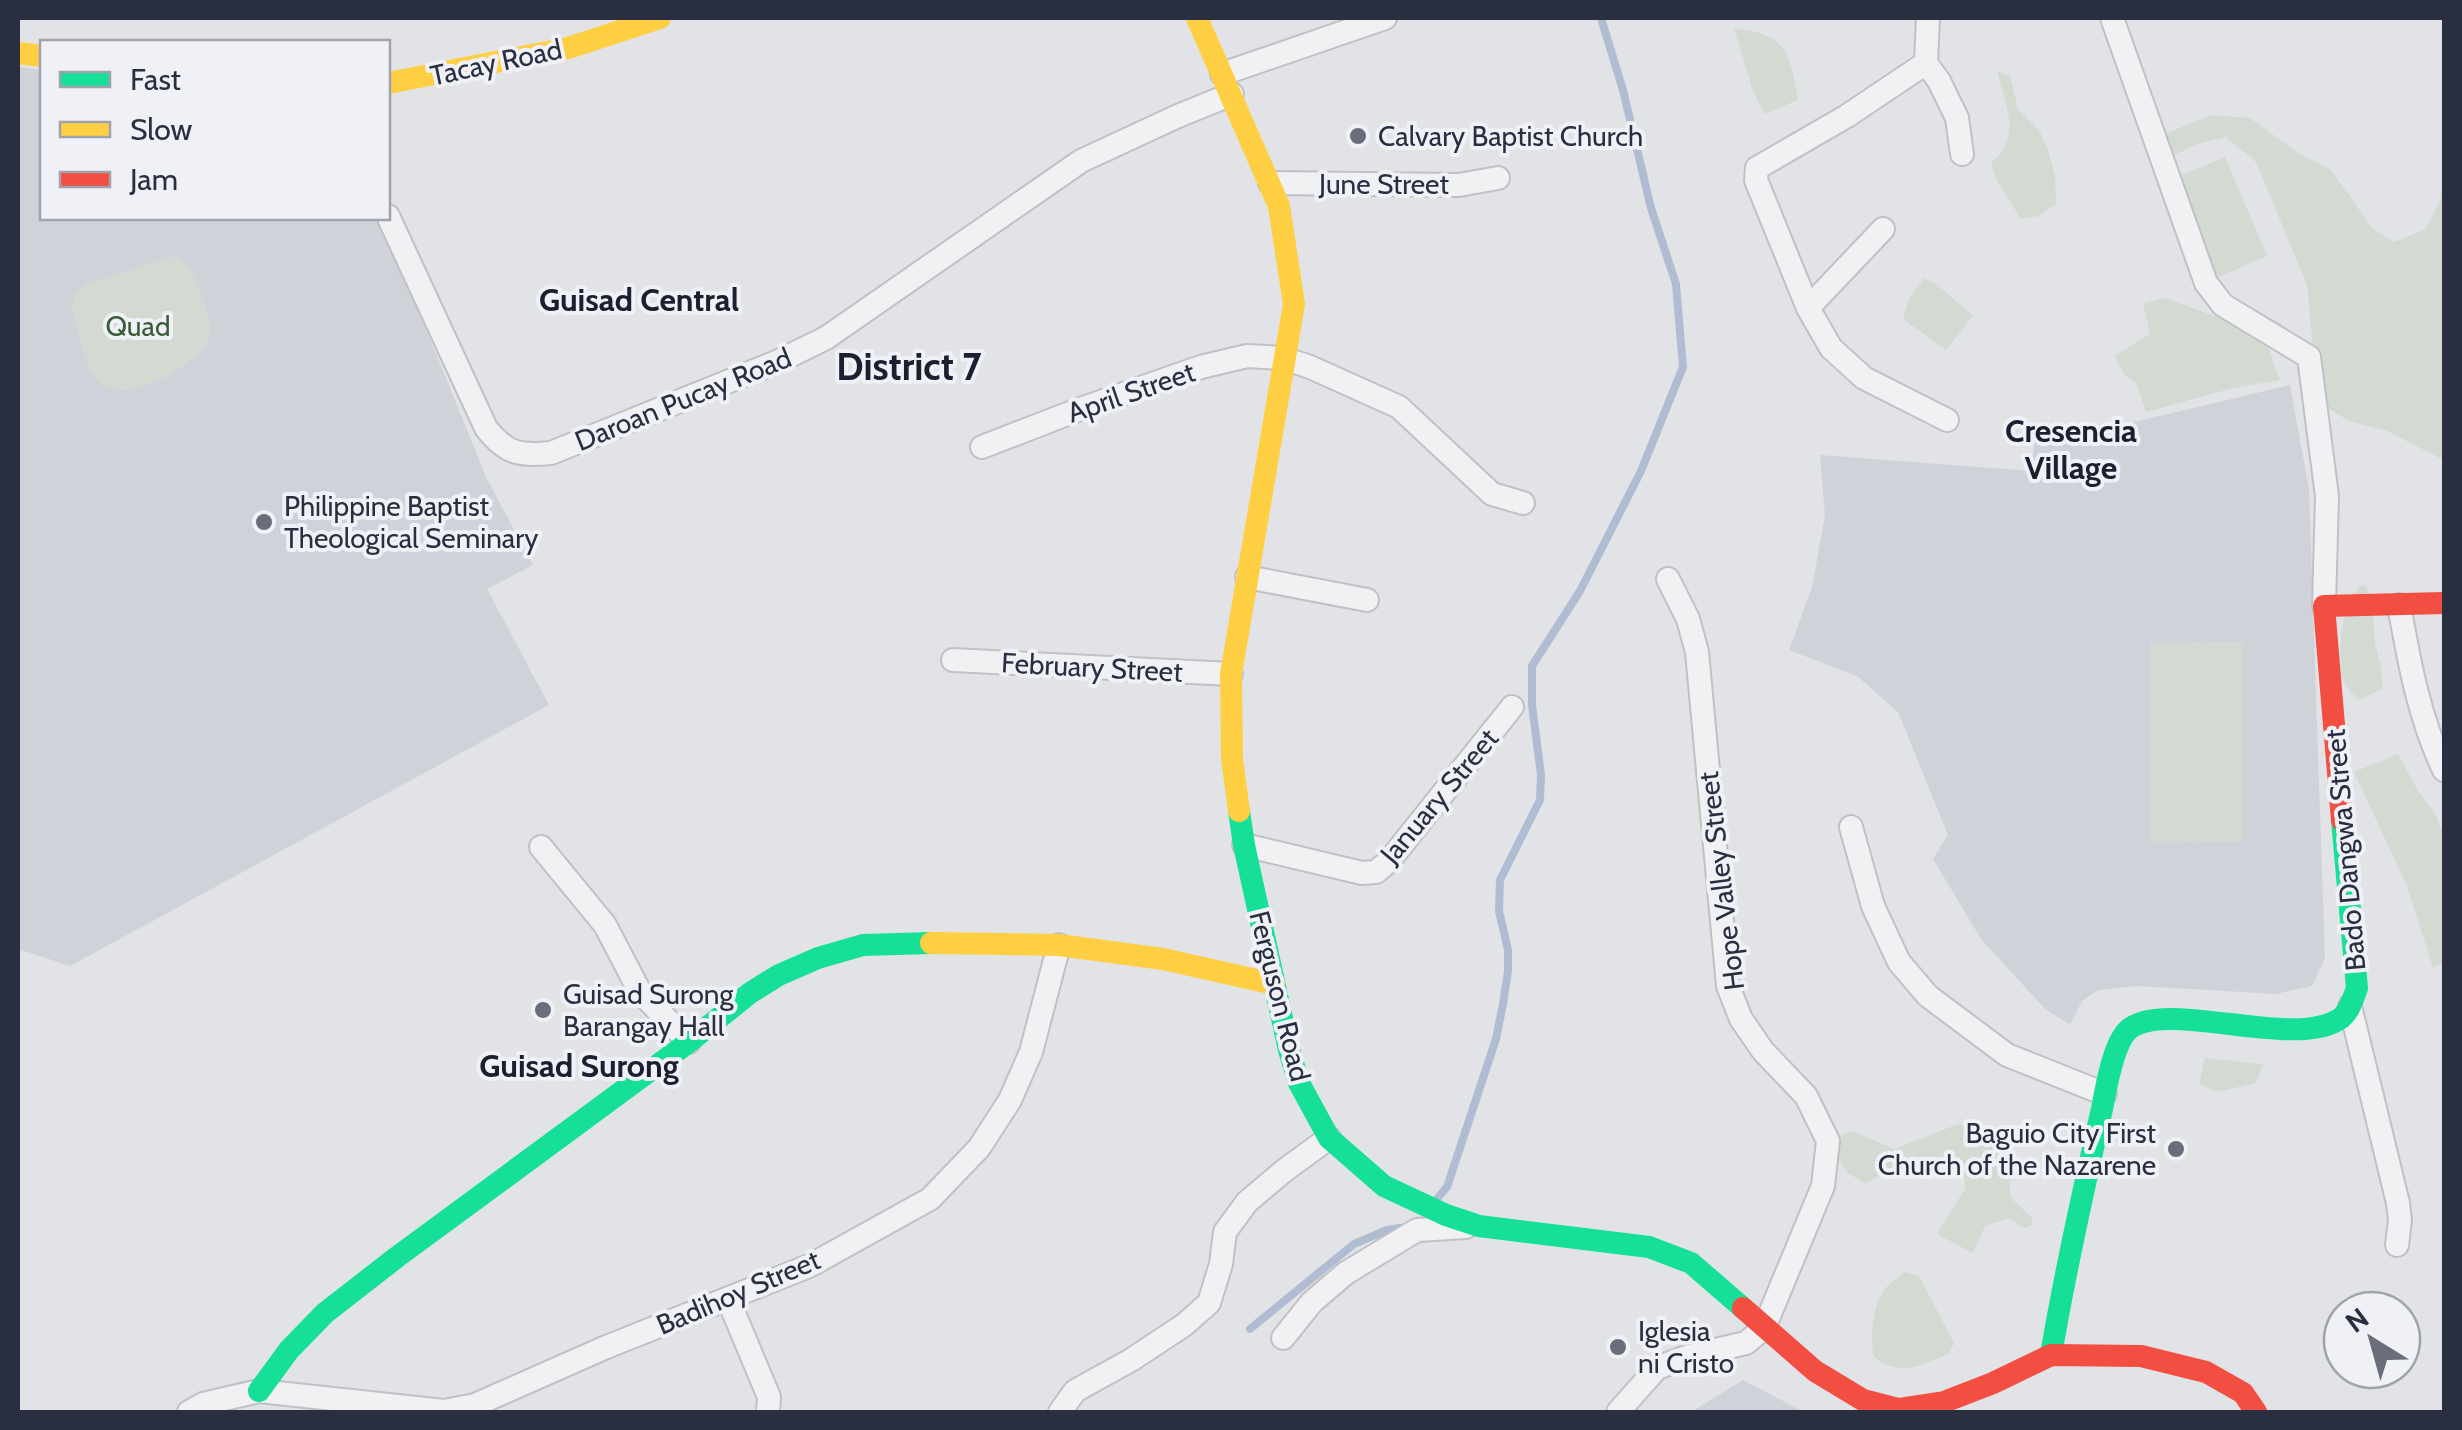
<svg xmlns="http://www.w3.org/2000/svg" width="2462" height="1430" font-family="Cabin,sans-serif">
<style>
.built{fill:#d0d2da}
.green{fill:#d2dad2}
.lines{fill:none;stroke-linecap:round;stroke-linejoin:round}
.stream{stroke:#b0bcd2;stroke-width:8}
.street-casing{stroke:#c0c1c5;stroke-width:26}
.street{stroke:#f1f1f3;stroke-width:22}
.fast{stroke:#16e098;stroke-width:22}
.slow{stroke:#ffcf43;stroke-width:22}
.jam{stroke:#f24e42;stroke-width:22}
.poi-dot{fill:#6a6e7a;stroke:#eff1f6;stroke-width:4}
.labels{text-anchor:middle;dominant-baseline:central;stroke-width:8;stroke-linejoin:round;paint-order:stroke}
.street-label{font-size:28px;fill:#292f40;stroke:#eff1f6}
.poi-label{font-size:28px;fill:#292f40;stroke:#eff1f6;text-anchor:start}
.park-label{font-size:28px;fill:#395c36;stroke:#eff1f6}
.quarter-label{font-size:32px;font-weight:bold;fill:#1b2031;stroke:#eff1f6}
.district-label{font-size:38px;font-weight:bold;fill:#1b2031;stroke:#eff1f6}
</style>
<rect width="100%" height="100%" fill="#e2e3e7"/>
<g class="built">
<polygon points="18,67 42,70 42,218 381,218 487,479 533,565 487,589 549,705 70,966 18,949"/>
<polygon points="2290,385 2309,490 2325,958 2312,986 2276,994 2137,986 2098,990 2082,1001 2070,1025 2045,1009 1981,939 1933,859 1948,835 1898,712 1857,676 1789,650 1812,587 1825,516 1820,455 2031,471 2036,426 2130,423"/>
<polygon points="1743,1380 1804,1412 1691,1412"/>
</g>
<g class="green">
<path d="M 1734,28 C 1788,35 1789,51 1798,100 L 1764,114 L 1752,88 Z"/>
<path d="M 1997,71 L 2010,76 L 2018,109 L 2039,130 L 2048,150 L 2055,176 L 2056,204 L 2039,216 L 2021,219 L 1997,181 L 1991,163 C 2023,136 2005,105 1997,71 Z"/>
<polygon points="2211,115 2250,118 2297,152 2331,170 2372,228 2394,242 2426,229 2440,201 2444,178 2444,460 2387,431 2349,421 2318,402 2307,285 2256,162 2226,137 2201,143 2169,157 2165,134"/>
<polygon points="2225,157 2267,256 2217,278 2175,178"/>
<path d="M 174,256 C 179,259 182,260 186,264 C 197,277 213,321 210,337 C 205,358 155,384 135,389 C 123,392 108,390 99,382 C 86,371 83,348 78,332 C 74,315 65,295 85,285 Z"/>
<polygon points="1924,278 1935,283 1973,316 1946,350 1903,319 1909,298"/>
<polygon points="2166,298 2256,332 2267,345 2280,380 2233,388 2146,412 2136,383 2124,374 2114,356 2150,334 2143,303"/>
<path d="M 2362,585 L 2367,588 L 2372,600 L 2375,644 L 2381,666 L 2383,688 L 2359,700 C 2354,695 2346,688 2344,682 C 2336,658 2341,600 2362,585 Z"/>
<polygon points="2243,642 2243,842 2150,843 2150,643"/>
<polygon points="2398,754 2418,791 2436,815 2444,837 2444,961 2433,968 2407,886 2354,772"/>
<polygon points="2205,1058 2263,1064 2256,1083 2217,1092 2199,1084"/>
<path d="M 1958,1124 C 1981,1131 2009,1147 2019,1170 L 2010,1181 L 2010,1197 L 2032,1218 L 2032,1225 L 2024,1228 L 2009,1218 L 1985,1226 L 1973,1253 L 1937,1234 L 1965,1189 L 1965,1179 L 1953,1166 L 1912,1156 L 1865,1184 L 1847,1172 L 1838,1159 L 1841,1135 L 1852,1131 L 1894,1149 Z"/>
<path d="M 1904,1272 L 1919,1276 L 1954,1343 L 1949,1354 C 1919,1365 1902,1378 1874,1357 C 1870,1338 1872,1307 1884,1290 C 1889,1284 1898,1278 1904,1272 Z"/>
</g>
<g class="lines">
<g class="stream">
<polyline points="1435,1201 1447,1187 1496,1039 1503,1004 1508,971 1508,950 1499,911 1500,880 1540,800 1541,775 1532,705 1532,666 1580,591 1641,471 1683,367 1676,284 1651,208 1623,90 1601,18"/>
<polyline points="1250,1329 1354,1244 1387,1230 1407,1227"/>
</g>
<defs>
<g id="street">
<polyline points="1928,18 1926,63 1939,81 1957,118 1962,154"/>
<polyline points="2112,18 2206,283 2223,305 2309,357 2327,496 2324,606"/>
<polyline points="1926,63 1847,116 1757,168 1756,180 1808,308 1831,348 1864,378 1947,420"/>
<polyline points="1222,74 1385,18"/>
<polyline points="1270,183 1459,185 1498,178"/>
<path d="M 388,216 L 486,428 C 506,454 520,456 551,453 L 779,361 L 826,338 L 1081,161 L 1178,116 L 1232,94"/>
<polyline points="1808,308 1883,229"/>
<polyline points="982,447 1075,411 1201,367 1247,356 1283,358 1310,367 1399,407 1492,494 1523,503"/>
<polyline points="1247,577 1367,600"/>
<path d="M 2399,605 C 2409,661 2419,718 2444,770"/>
<polyline points="953,660 1231,674"/>
<polyline points="1851,827 1873,906 1899,962 1928,996 2007,1055 2105,1094"/>
<polyline points="1244,845 1362,873 1376,872 1389,861 1512,707"/>
<polyline points="541,847 605,925 640,992 689,1042"/>
<polyline points="2350,1006 2398,1203 2400,1220 2397,1245"/>
<polyline points="728,1299 769,1397 768,1412"/>
<polyline points="1283,1338 1312,1302 1346,1273 1417,1230 1466,1227"/>
<polyline points="189,1412 203,1404 259,1391 444,1411 475,1405 604,1348 809,1266 930,1199 979,1148 1010,1100 1031,1052 1059,945"/>
<polyline points="1060,1412 1075,1391 1131,1360 1184,1325 1209,1303 1221,1264 1225,1232 1247,1202 1285,1170 1329,1138"/>
<polyline points="1618,1412 1657,1368 1689,1356 1746,1343 1764,1328 1823,1186 1828,1141 1806,1096 1763,1051 1741,1019 1728,986 1697,652 1688,619 1668,579"/>
</g>
</defs>
<use href="#street" class="street-casing"/>
<use href="#street" class="street"/>
<g class="fast">
<polyline points="1239,811 1244,845 1289,1050 1299,1083 1329,1138 1384,1186 1446,1215 1479,1226 1649,1247 1691,1263 1743,1308"/>
<path d="M 2051,1355 C 2065,1272 2083,1191 2102,1109 C 2106,1088 2113,1044 2128,1030 C 2164,998 2290,1049 2338,1020 C 2349,1014 2353,999 2357,988 L 2342,820"/>
<polyline points="259,1391 289,1350 325,1313 397,1257 689,1042 750,993 779,975 818,958 863,945 931,943"/>
</g>
<g class="slow">
<polyline points="1197,18 1279,206 1294,304 1231,674 1232,759 1239,811"/>
<polyline points="18,53 42,56"/>
<polyline points="388,83 568,48 660,18"/>
<polyline points="931,943 1059,945 1163,959 1274,984"/>
</g>
<g class="jam">
<polyline points="2342,820 2324,606 2444,603"/>
<polyline points="1743,1308 1815,1371 1863,1400 1898,1409 1944,1402 1993,1383 2051,1355 2141,1356 2206,1372 2243,1393 2256,1412"/>
</g>
</g>
<g class="poi-dot">
<circle cx="1358" cy="136" r="10"/>
<circle cx="264" cy="522" r="10"/>
<circle cx="543" cy="1010" r="10"/>
<circle cx="2176" cy="1149" r="10"/>
<circle cx="1618" cy="1347" r="10"/>
</g>
<g class="labels">
<g class="street-label">
<text transform="translate(496 62) rotate(-12)">Tacay Road</text>
<text x="1384" y="184">June Street</text>
<text transform="translate(1131 392) rotate(-19)">April Street</text>
<text transform="translate(683 399) rotate(-22)">Daroan Pucay Road</text>
<text transform="translate(1092 667) rotate(3)">February Street</text>
<text transform="translate(1439 796) rotate(-50)">January Street</text>
<text transform="translate(2345 850) rotate(-95)">Bado Dangwa Street</text>
<text transform="translate(1721 881) rotate(-97)">Hope Valley Street</text>
<text transform="translate(1280 996) rotate(76)">Ferguson Road</text>
<text transform="translate(738 1292) rotate(-23)">Badihoy Street</text>
</g>
<g class="poi-label">
<text x="1378" y="136">Calvary Baptist Church</text>
<text x="284" y="506">Philippine Baptist<tspan x="284" dy="32">Theological Seminary</tspan></text>
<text x="563" y="994">Guisad Surong<tspan x="563" dy="32">Barangay Hall</tspan></text>
<text x="2156" y="1133" text-anchor="end">Baguio City First<tspan x="2156" dy="32">Church of the Nazarene</tspan></text>
<text x="1638" y="1331">Iglesia<tspan x="1638" dy="32">ni Cristo</tspan></text>
</g>
<g class="park-label">
<text x="138" y="326">Quad</text>
</g>
<g class="quarter-label">
<text x="639" y="299">Guisad Central</text>
<text x="2071" y="430">Cresencia<tspan x="2071" dy="37">Village</tspan></text>
<text x="579" y="1065">Guisad Surong</text>
</g>
<g class="district-label">
<text x="909" y="366">District 7</text>
</g>
</g>
<rect width="2462" height="1430" fill="none" stroke="#292f40" stroke-width="40"/>
<rect x="40" y="40" width="350" height="180" fill="#eff1f6" stroke="#a0a3ad" stroke-width="2.5"/>
<rect x="60" y="72" width="50" height="15" fill="#16e098" stroke="#a0a3ad" stroke-width="2.5"/>
<text x="130" y="90" font-size="30" fill="#292f40">Fast</text>
<rect x="60" y="122" width="50" height="15" fill="#ffcf43" stroke="#a0a3ad" stroke-width="2.5"/>
<text x="130" y="140" font-size="30" fill="#292f40">Slow</text>
<rect x="60" y="172" width="50" height="15" fill="#f24e42" stroke="#a0a3ad" stroke-width="2.5"/>
<text x="130" y="190" font-size="30" fill="#292f40">Jam</text>
<g transform="translate(2372 1340) rotate(323)"><circle r="48" fill="#eff1f6" stroke="#a0a3ad" stroke-width="2.5"/>
<path d="M0-8L18 38L0 25L-18 38Z" fill="#6a6e7a"/>
<text y="-15" font-size="28" font-weight="bold" text-anchor="middle" fill="#292f40">N</text>
</g>
</svg>
